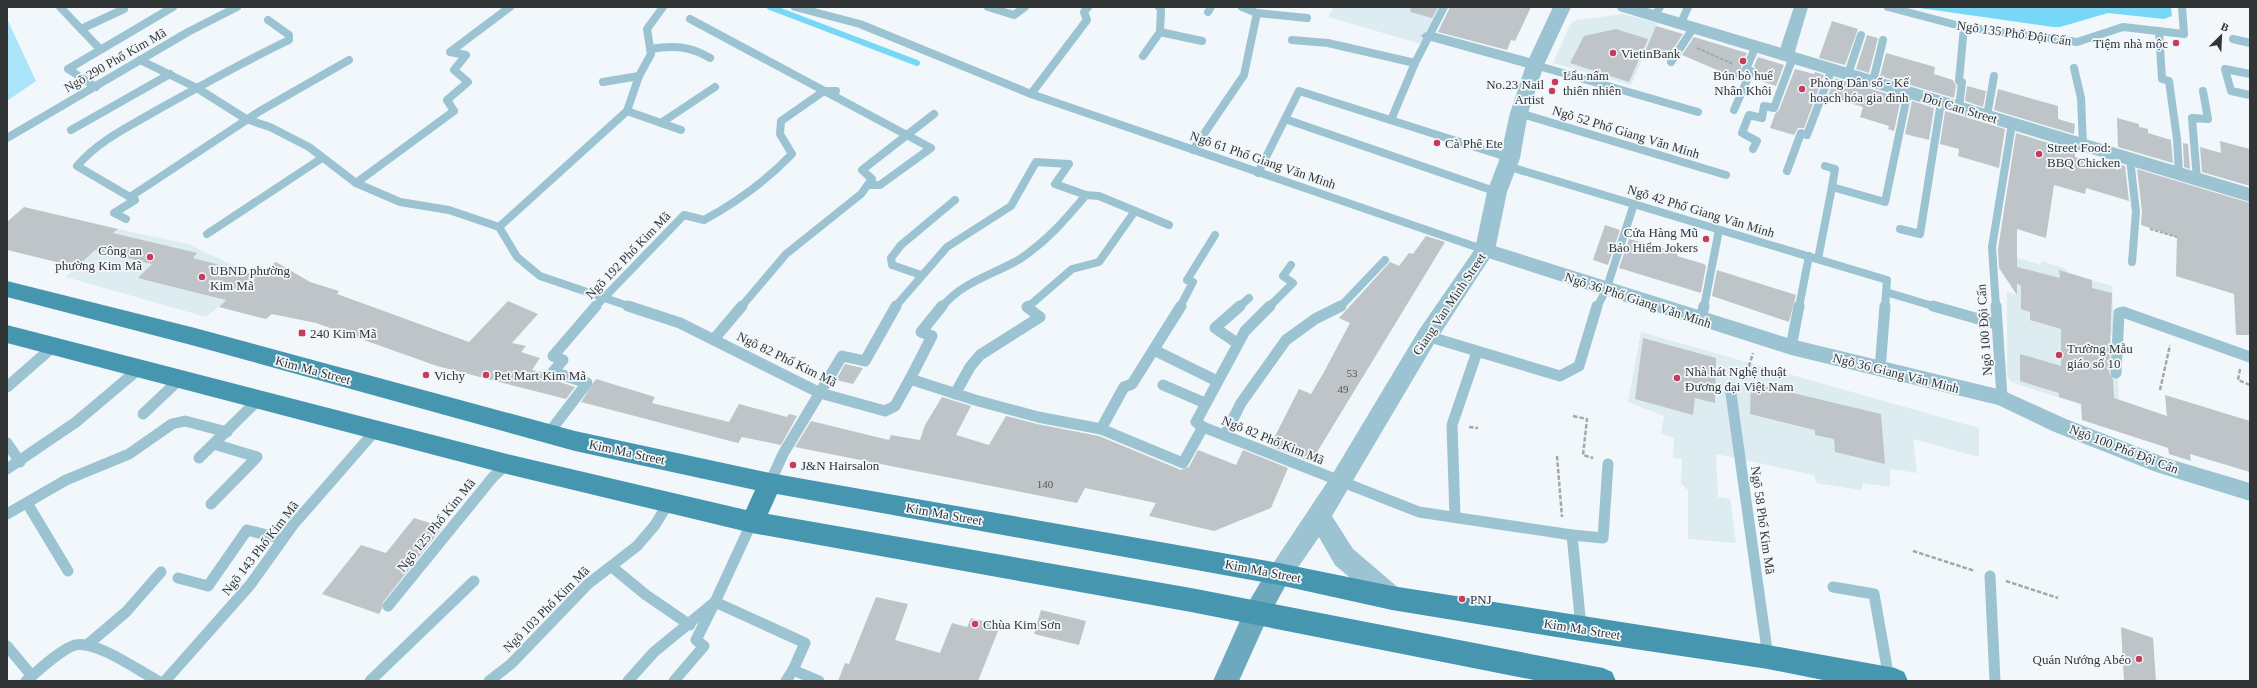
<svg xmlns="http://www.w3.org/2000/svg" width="2257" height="688" font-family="'Times New Roman',serif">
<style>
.built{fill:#ddecf1}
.green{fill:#aae5fa}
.water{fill:#76d7f7}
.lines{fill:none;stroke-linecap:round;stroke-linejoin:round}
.stream{stroke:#76d7f7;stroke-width:6}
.building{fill:#bec4c7}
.path-far1{stroke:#a3a8aa;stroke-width:2;stroke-dasharray:3.5 1.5;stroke-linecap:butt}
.path{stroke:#a3a8aa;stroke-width:2.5;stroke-dasharray:4.5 2;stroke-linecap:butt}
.service-far1{stroke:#9cc3d1;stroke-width:8}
.service{stroke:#9cc3d1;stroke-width:11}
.minor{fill:#9cc3d1;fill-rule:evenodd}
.tertiary{fill:#9cc3d1;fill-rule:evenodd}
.secondary{fill:#6da9be;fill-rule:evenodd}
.primary{fill:#4696af;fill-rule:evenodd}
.poi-dot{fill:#ca3a5b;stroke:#f1f7fa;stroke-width:1.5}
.labels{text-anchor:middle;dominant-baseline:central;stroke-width:3.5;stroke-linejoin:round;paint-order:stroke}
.number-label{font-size:11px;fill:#55595a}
.street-label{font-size:13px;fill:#323536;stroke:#f1f7fa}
.poi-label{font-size:13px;fill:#323536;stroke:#f1f7fa;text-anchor:start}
</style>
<rect width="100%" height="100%" fill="#f1f7fa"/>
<g class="built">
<polygon points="1334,7 1440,7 1421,44 1328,17"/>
<polygon points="1623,14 1658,23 1631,85 1553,63 1571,23 1577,20"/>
<polygon points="118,229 188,244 255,276 206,317 66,277"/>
<polygon points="2017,258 2041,265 2042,261 2066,269 2067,273 2112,286 2114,336 2110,335 2113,373 2118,375 2119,416 2013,383 2007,377 2007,292 2017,295"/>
<polygon points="1641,332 1979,428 1979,457 1913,439 1917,473 1890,469 1890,487 1863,483 1861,490 1816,483 1814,475 1716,454 1718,497 1730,499 1736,543 1688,539 1688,490 1681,484 1682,459 1673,458 1674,438 1661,433 1664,416 1628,402"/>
</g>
<polygon class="green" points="7,19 36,81 7,101"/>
<polygon class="water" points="1913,7 2171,7 2172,16 2164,19 2108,13 2060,27 2053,27"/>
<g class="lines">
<polyline class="stream" points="770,7 917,63"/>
</g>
<g class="building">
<polygon points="1411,7 1438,7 1432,18 1410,12"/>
<polygon points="1450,7 1531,7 1515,41 1511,40 1507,50 1438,32"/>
<polygon points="1832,21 1858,29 1845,65 1819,58"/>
<polygon points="1656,26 1683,34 1666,60 1645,52"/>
<polygon points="1616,29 1648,39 1629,82 1570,63 1584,36"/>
<polygon points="1867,35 1878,38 1869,73 1856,69"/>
<polygon points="1694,37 1747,53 1741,67 1743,74 1741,80 1682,55"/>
<polygon points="1886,53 1935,67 1934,74 1953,80 1956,86 1954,98 1880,76"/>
<polygon points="1758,57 1784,65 1776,86 1754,79 1757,71 1754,66"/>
<polygon points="1795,69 1814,74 1815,72 1824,75 1804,128 1798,128 1794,135 1770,128 1775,114 1779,110"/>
<polygon points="1835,78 1901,98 1894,131 1888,129 1889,126 1860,117 1863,107 1828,96"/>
<polygon points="1967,86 1986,91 1983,107 1965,101"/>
<polygon points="1998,89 2058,106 2058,119 2075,124 2074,134 1994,110"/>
<polygon points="1912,101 1934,108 1929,140 1905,134"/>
<polygon points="1945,111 2005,129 1999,168 1958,156 1959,149 1940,144"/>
<polygon points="2117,118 2139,124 2139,127 2148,129 2148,133 2171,140 2173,163 2118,147"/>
<polygon points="2016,133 2075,151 2075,157 2119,170 2119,164 2125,166 2129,201 2086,188 2085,194 2054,185 2046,238 2017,229 2017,267 2060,278 2059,270 2092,280 2092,288 2112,293 2109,373 2113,379 2114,398 2167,416 2165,395 2250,421 2250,472 2190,454 2191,461 2169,454 2168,448 2082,420 2081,404 2059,397 2059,393 2020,381 2020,354 2061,366 2061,329 2030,320 2030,312 2021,309 2021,286 2017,283 2017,295 1999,268 1998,249"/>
<polygon points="2220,141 2250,149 2250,186 2202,172 2200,147 2221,153"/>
<polygon points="2183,143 2188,144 2190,169 2184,167"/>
<polygon points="2137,169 2250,203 2250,335 2236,335 2234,294 2176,276 2177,237 2141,225 2142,211"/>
<polygon points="24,207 118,229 113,233 197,253 193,258 257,275 276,262 310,282 339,291 337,294 469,342 508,301 538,314 512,343 526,346 521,352 540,358 532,370 546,373 551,379 575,387 566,399 437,366 316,323 272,314 266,319 219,307 226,300 138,278 152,264 95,250 77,267 7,250 7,222"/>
<polygon points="1605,225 1620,230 1608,265 1593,260"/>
<polygon points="1426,236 1445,242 1311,462 1270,446 1299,389 1311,394 1324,372 1350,323 1339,318 1390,262 1399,266 1409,253 1413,254"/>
<polygon points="1629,239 1678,252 1677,256 1704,264 1706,266 1701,293 1619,268"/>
<polygon points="1717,270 1796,295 1789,322 1712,296"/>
<polygon points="1643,338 1716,358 1715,403 1695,398 1693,415 1635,399"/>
<polygon points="845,364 863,368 853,384 836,380"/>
<polygon points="596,379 655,397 652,403 729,422 739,404 787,417 789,414 797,416 781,445 742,437 738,443 581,402"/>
<polygon points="1751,383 1881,414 1885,464 1835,452 1834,439 1815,435 1815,430 1750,414"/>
<polygon points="942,397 971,406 956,435 989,445 1006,416 1037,424 1099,436 1181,470 1189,467 1198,450 1236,465 1243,450 1288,468 1271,508 1214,531 1149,516 1156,503 1085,488 1077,503 795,447 811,421 889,440 891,435 920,440 925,425"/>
<polygon points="414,518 443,527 383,602 382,609 379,614 322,594 361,545 386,553"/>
<polygon points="876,597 908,604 895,640 940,653 952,623 967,627 971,618 1000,626 978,681 838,681 845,663 849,664"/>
<polygon points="1041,610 1086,621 1079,645 1034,634"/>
<polygon points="2121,627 2153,638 2156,681 2124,681"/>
</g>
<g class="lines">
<g class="path-far1">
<polyline points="1697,48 1733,64"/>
<polyline points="2150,229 2177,237"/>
</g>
<g class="path">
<polyline points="2240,369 2238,380 2250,385"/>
<polyline points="1745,379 1753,353"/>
<polyline points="2160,390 2170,345"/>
<polyline points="1573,416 1587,419 1583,455 1593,458"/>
<polyline points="1469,427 1478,428"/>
<polyline points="1557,456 1562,517"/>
<polyline points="1913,551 1975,571"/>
<polyline points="2006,581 2058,598"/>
</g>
<g class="service-far1">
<polyline points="60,7 100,49"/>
<polyline points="795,7 860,24 1031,94 1485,250"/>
<polyline points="988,7 1014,15 1025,7"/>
<polyline points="1242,7 1257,13 1307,18"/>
<polyline points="1888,7 1964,27 2077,42 2123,27 2184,34 2182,7"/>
<polyline points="1208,12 1211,7"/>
<polyline points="1655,15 1660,7"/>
<polyline points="690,19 931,148 880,185 868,185"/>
<polyline points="1681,23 1688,7"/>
<polyline points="81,29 124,9 121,7"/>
<polyline points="2159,31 2162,79 2169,81 2177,139 2179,174"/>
<polyline points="1160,32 1202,41"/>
<polyline points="2233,39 2250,43"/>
<polyline points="1292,40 1328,43 1415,63"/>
<path d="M 650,49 C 673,45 690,46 710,58"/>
<polyline points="1143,56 1160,32 1161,9 1159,7"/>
<polyline points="140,60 197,88 246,119 270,127 309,147 356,183 400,202 449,210 499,227 517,257 540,276 631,307"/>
<polyline points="1671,62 1694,27"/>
<polyline points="1535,65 1698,112"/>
<polyline points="2074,68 2081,98 2083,145"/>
<polyline points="1848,74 1861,35"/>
<polyline points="2250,74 2225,69 2231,91 2250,95"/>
<polyline points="1873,81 1883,40"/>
<polyline points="603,82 639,76"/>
<polyline points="96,87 68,69 173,7"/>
<polyline points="1031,94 1087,20 1084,12 1088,7"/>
<polyline points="1959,107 1962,82 1959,81 1964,27"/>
<polyline points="1734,110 1751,71 1746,69 1756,46"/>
<polyline points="627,111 681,130"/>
<polyline points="1519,113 1726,175"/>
<polyline points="1987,116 1994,76"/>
<polyline points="1285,119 1497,192"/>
<polyline points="1391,120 1415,63 1444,7"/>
<polyline points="661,123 715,87"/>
<polyline points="71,130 170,74"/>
<polyline points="7,138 188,32 237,7"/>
<polyline points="1753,149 1757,141 1742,133 1749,115 1762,118 1764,106 1774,108 1793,57"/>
<polyline points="1193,150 1244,75 1257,13"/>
<polyline points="2130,159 2136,212 2132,262"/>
<polyline points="1507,166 1887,280 1885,307"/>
<polyline points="1825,166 1835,169 1832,187"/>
<polyline points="1787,171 1801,133 1807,135 1832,69"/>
<polyline points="1258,173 1299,91 1510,158"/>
<polyline points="2197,179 2192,118 2208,119 2203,91"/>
<polyline points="356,183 454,111 447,100 468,82 454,70 466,55 450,52 510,7"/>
<polyline points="130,197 260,111 349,60"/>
<path d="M 126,219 L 114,213 L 135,200 L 77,166 C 99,140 130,126 159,109 C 202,85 245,61 289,40 L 289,35 L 268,20"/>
<polyline points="499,227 627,111 639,76 651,54 647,29 663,7"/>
<polyline points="1900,229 1920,234 1941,102"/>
<polyline points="207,234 322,158"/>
<polyline points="1818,259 1832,187 1885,202 1908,92"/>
<polyline points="921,275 892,265 891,258 901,245 955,200"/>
<polyline points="1886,292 1936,307"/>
<path d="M 595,307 L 684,215 L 704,220 C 737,202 766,181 792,154 L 780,134 L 781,121 L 824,91 L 836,91"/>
<polyline points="741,307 786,254 861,194 872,179 862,170 934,114"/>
<polyline points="895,307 947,247 1011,206 1036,162 1069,164 1055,184 1086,195 1099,196 1169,225"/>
<path d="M 942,307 C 962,282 993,275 1020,259 C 1047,241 1065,220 1086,195"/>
<polyline points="1028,307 1072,269 1099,262 1135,211"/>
<polyline points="1180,307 1193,282 1187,280 1215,235"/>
<polyline points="1239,307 1249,298"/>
<polyline points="1269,307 1293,283 1283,276 1291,265"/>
<polyline points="1340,307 1385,260"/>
<polyline points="1597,307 1606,290 1634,204"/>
<polyline points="1704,307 1719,230"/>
<polyline points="1799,307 1809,256"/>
<polyline points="1996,307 1992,247 2012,124"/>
</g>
<g class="service">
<polyline points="628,306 680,323 820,393 885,411 895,406 910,379 975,400 1038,417 1101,429 1183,463 1203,427 1419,512 1572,535"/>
<polyline points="1933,306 1996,324"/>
<polyline points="1996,306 2002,398"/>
<polyline points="1701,320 1704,306"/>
<polyline points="1427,336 1560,376 1579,366 1597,306"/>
<polyline points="714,339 742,306"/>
<polyline points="1237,343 1215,328 1240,306"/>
<polyline points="1791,347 1799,306"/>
<polyline points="1154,350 1217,381"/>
<polyline points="1880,370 1885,306"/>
<polyline points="2116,373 2119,313 2123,312 2250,357"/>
<polyline points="910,379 932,336 921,332 942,306"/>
<polyline points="1163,385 1205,403"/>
<polyline points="7,387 54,346"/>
<polyline points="1730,387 1768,657"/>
<polyline points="955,394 970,367 980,355 1040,317 1027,307 1029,306"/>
<polyline points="143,414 180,379"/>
<polyline points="1203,427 1196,422 1245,331 1270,306"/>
<polyline points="1101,429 1124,387 1132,384 1181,306"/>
<polyline points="548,434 587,383 553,372 563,360 553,356 596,306"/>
<polyline points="1225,435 1241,403 1286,340 1315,319 1341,306"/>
<polyline points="7,443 20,462"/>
<polyline points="199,458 259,399"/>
<polyline points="7,469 76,422 140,368"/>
<polyline points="770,483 783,454 842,356 865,361 896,306"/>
<polyline points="27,503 68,571"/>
<polyline points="211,504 257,457 214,444"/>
<polyline points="7,514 66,480 129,454 172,424 185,421 227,432"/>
<polyline points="1455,517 1452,425 1477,352"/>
<polyline points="612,567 646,595 690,625"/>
<polyline points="1990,576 1995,681"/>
<polyline points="178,578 208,586 247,530 282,539"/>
<polyline points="1833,587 1874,594 1889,679"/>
<polyline points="388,606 493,477 507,464"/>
<polyline points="1581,627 1572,535 1603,538 1608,464"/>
<polyline points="87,645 126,612 161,572"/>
<polyline points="7,646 32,676"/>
<path d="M 26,681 C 38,671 61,649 75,645 C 96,640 139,671 158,681"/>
<polyline points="165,681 250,585 293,525 375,431"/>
<polyline points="370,681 474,581"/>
<polyline points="489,681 511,664 588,584 637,546 655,525 669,502"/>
<polyline points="628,681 654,652 715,602 752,522"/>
<polyline points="674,681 704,646 696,640 715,602 805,643 793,670 819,681"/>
<polyline points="786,681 793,670"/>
</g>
<g class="minor">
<polygon points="1794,7 1808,7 1794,55 1791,59 1781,59 1778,55"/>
<polygon points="1429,31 1541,61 1543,65 1541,69 1535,70 1424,39 1421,36 1424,33"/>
<polygon points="1485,243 1791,339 2002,390 2066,419 2166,458 2250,483 2250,501 2156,472 2052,431 1998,405 1791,355 1479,255 1476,250 1479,245"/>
</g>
<g class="tertiary">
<polygon points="1553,7 1571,7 1544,65 1528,113 1520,158 1507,192 1495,250 1435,342 1332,516 1353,549 1401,590 1405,598 1401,606 1392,610 1383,606 1335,565 1319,537 1288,582 1279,585 1270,582 1266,574 1332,475 1419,330 1475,249 1487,192 1500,158 1510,113 1526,65"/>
<polygon points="1616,7 1644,7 2250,188 2250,202 1619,11"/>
</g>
<polygon class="secondary" points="1279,563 1288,566 1292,574 1266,621 1239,681 1213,681 1247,605 1270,566"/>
<polygon class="primary" points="7,281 195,328 575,431 770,473 1279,563 1392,586 1768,645 1895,668 1904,672 1908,681 1828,681 1768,669 1581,641 1392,610 1279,585 777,494 768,514 1191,588 1603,668 1612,672 1616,681 1539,681 1191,612 752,533 507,474 7,343 7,325 507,454 746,510 755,490 575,451 195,346 7,297"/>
</g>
<g class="poi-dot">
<circle cx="2176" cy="43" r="4"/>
<circle cx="1613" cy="53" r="4"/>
<circle cx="1743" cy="61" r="4"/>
<circle cx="1555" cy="82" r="4"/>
<circle cx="1802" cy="89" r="4"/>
<circle cx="1552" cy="91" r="4"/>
<circle cx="1437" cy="143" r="4"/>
<circle cx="2039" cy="154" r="4"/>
<circle cx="1706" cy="239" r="4"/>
<circle cx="150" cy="257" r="4"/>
<circle cx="202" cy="277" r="4"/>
<rect x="298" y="329" width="8" height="8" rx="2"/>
<circle cx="2059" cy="355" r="4"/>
<circle cx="426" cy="375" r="4"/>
<circle cx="486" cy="375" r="4"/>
<circle cx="1677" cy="378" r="4"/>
<circle cx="793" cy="465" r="4"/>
<circle cx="1462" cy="599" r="4"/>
<circle cx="975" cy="624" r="4"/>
<circle cx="2139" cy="659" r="4"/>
</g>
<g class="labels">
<g class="number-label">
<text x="1352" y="373">53</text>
<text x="1343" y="389">49</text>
<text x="1045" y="484">140</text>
</g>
<g class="street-label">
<text transform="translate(2014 33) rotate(8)">Ngõ 135 Phố Đội Cấn</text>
<text transform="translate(115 60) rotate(-30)">Ngõ 290 Phố Kim Mã</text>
<text transform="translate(1960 108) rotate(17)">Doi Can Street</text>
<text transform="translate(1626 132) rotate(17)">Ngõ 52 Phố Giang Văn Minh</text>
<text transform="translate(1263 160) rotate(19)">Ngõ 61 Phố Giang Văn Minh</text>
<text transform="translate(1701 211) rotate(17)">Ngõ 42 Phố Giang Văn Minh</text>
<text transform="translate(628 255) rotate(-46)">Ngõ 192 Phố Kim Mã</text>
<text transform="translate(1638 300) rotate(18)">Ngõ 36 Phố Giang Văn Minh</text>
<text transform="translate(1449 304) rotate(-56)">Giang Van Minh Street</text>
<text transform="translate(1984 330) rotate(-94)">Ngõ 100 Đội Cấn</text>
<text transform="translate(787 359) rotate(26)">Ngõ 82 Phố Kim Mã</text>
<text transform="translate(313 370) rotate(15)">Kim Ma Street</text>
<text transform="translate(1896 373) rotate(14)">Ngõ 36 Giang Văn Minh</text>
<text transform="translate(1273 440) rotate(22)">Ngõ 82 Phố Kim Mã</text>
<text transform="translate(2124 449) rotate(21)">Ngõ 100 Phố Đội Cấn</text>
<text transform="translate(627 452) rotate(12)">Kim Ma Street</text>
<text transform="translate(944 514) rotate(10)">Kim Ma Street</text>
<text transform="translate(1763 520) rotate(82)">Ngõ 58 Phố Kim Mã</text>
<text transform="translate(436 525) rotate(-51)">Ngõ 125 Phố Kim Mã</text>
<text transform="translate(260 548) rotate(-52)">Ngõ 143 Phố Kim Mã</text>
<text transform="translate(1263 571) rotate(11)">Kim Ma Street</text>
<text transform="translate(546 609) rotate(-45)">Ngõ 103 Phố Kim Mã</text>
<text transform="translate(1582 629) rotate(9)">Kim Ma Street</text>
</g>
<g class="poi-label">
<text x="2168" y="43" text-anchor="end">Tiệm nhà mộc</text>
<text x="1621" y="53">VietinBank</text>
<text x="1563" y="75">Lẩu nấm<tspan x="1563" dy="15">thiên nhiên</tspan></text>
<text x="1743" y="75" text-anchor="middle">Bún bò huể<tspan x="1743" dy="15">Nhân Khôi</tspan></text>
<text x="1810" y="82">Phòng Dân số - Kế<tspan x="1810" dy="15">hoạch hóa gia đình</tspan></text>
<text x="1544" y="84" text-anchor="end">No.23 Nail<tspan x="1544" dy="15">Artist</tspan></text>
<text x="1445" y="143">Cà Phê Ete</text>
<text x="2047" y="147">Street Food:<tspan x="2047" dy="15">BBQ Chicken</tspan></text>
<text x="1698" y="232" text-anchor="end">Cửa Hàng Mũ<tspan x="1698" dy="15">Bảo Hiểm Jokers</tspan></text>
<text x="142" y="250" text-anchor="end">Công an<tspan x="142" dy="15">phường Kim Mã</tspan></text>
<text x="210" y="270">UBND phường<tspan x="210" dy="15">Kim Mã</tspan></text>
<text x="310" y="333">240 Kim Mã</text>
<text x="2067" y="348">Trường Mẫu<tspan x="2067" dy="15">giáo số 10</tspan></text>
<text x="1685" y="371">Nhà hát Nghệ thuật<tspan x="1685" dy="15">Đương đại Việt Nam</tspan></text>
<text x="434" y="375">Vichy</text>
<text x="494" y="375">Pet Mart Kim Mã</text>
<text x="801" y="465">J&amp;N Hairsalon</text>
<text x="1470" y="599">PNJ</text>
<text x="983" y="624">Chùa Kim Sơn</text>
<text x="2131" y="659" text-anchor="end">Quán Nướng Abéo</text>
</g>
</g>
<rect width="2257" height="688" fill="none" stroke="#323536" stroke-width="16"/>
<g transform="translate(2221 36) rotate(24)" stroke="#f1f7fa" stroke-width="3" paint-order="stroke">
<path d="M0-3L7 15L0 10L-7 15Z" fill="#323536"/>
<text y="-6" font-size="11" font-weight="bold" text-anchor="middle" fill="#323536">B</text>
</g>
</svg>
